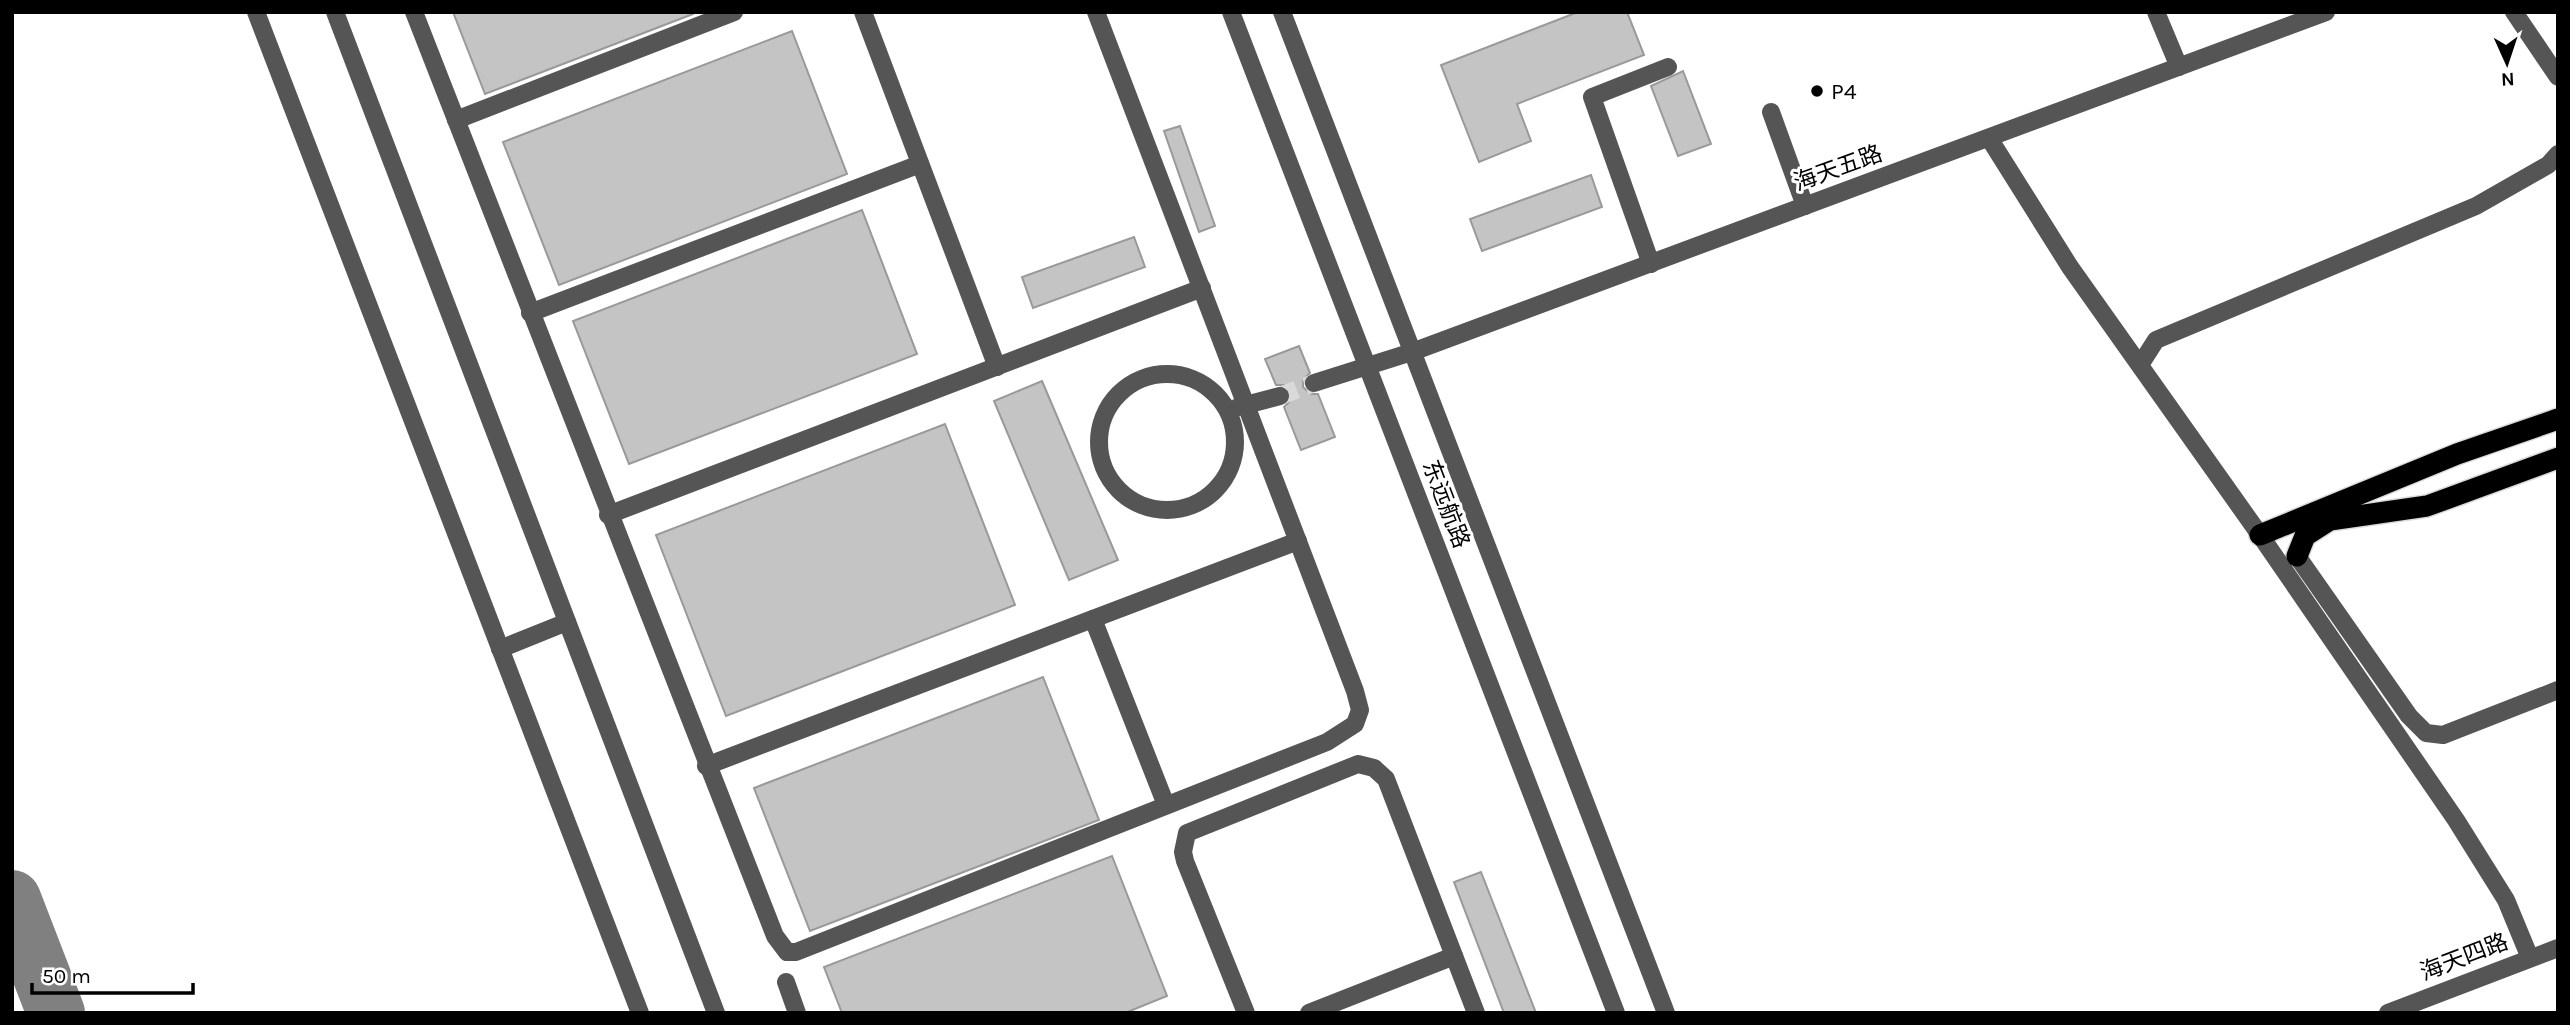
<svg xmlns="http://www.w3.org/2000/svg" width="2570" height="1025" font-family="Karla,'Noto Sans SC',sans-serif">
<style>
.lines{fill:none;stroke-linecap:round;stroke-linejoin:round}
.taxiway{stroke:#808080;stroke-width:58}
.building{fill:#c4c4c4;stroke:#999;stroke-width:2}
.minor-tunnel{stroke:#d9d9d9;stroke-width:18;stroke-dasharray:18 9;stroke-linecap:butt}
.highway-casing{stroke:#dbdbdb;stroke-width:24}
.minor{stroke:#555;stroke-width:18}
.highway{stroke:#000;stroke-width:21}
.poi-dot{fill:#000;stroke:#fff;stroke-width:2.5}
.labels{text-anchor:middle;dominant-baseline:central;stroke-width:6;stroke-linejoin:round;paint-order:stroke}
.poi-label{font-size:23px;fill:#000;stroke:#fff;text-anchor:start}
.street-label{font-size:23px;fill:#000;stroke:#fff}
</style>
<rect width="100%" height="100%" fill="#fff"/>
<g class="lines">
<polyline class="taxiway" points="12,899 56,1013"/>
</g>
<g class="building">
<polygon points="453,12 693,12 693,14 485,94"/>
<polygon points="1578,12 1627,12 1644,55 1517,104 1531,141 1479,162 1441,65"/>
<polygon points="792,31 847,174 559,285 503,142"/>
<polygon points="1683,71 1711,144 1678,156 1651,86"/>
<polygon points="1180,126 1215,226 1199,232 1164,131"/>
<polygon points="1591,175 1602,207 1482,251 1470,219"/>
<polygon points="862,210 917,354 629,464 573,321"/>
<polygon points="1134,237 1145,267 1033,308 1022,277"/>
<polygon points="1299,346 1310,373 1303,380 1303,387 1311,394 1318,394 1335,437 1301,450 1284,407 1291,400 1291,392 1284,385 1276,385 1265,359"/>
<polygon points="1042,381 1118,560 1069,580 994,401"/>
<polygon points="945,424 1015,605 726,716 656,535"/>
<polygon points="1043,677 1099,820 810,931 754,788"/>
<polygon points="1112,856 1167,996 1125,1013 842,1013 824,967"/>
<polygon points="1481,872 1536,1013 1504,1013 1454,882"/>
</g>
<g class="lines">
<polyline class="minor-tunnel" points="1280,396 1314,383"/>
<defs>
<g id="highway">
<polyline points="2260,535 2457,454 2558,419"/>
<polyline points="2297,556 2305,536 2330,520 2427,506 2558,458"/>
</g>
</defs>
<use href="#highway" class="highway-casing"/>
<g class="minor">
<polyline points="256,12 640,1013"/>
<polyline points="335,12 716,1013"/>
<polyline points="414,12 775,936 787,952 796,952 1327,742 1355,724 1360,710 1355,691 1096,12"/>
<polyline points="863,12 997,367"/>
<polyline points="1231,12 1616,1013"/>
<polyline points="1282,12 1666,1013"/>
<polyline points="2156,12 2179,67"/>
<polyline points="2514,12 2558,77"/>
<polyline points="1771,112 1805,206"/>
<polyline points="456,120 734,12"/>
<polyline points="1989,138 2070,267 2260,535 2456,820 2506,900 2530,958"/>
<polyline points="1651,264 1592,97 1668,67"/>
<polyline points="530,313 920,164"/>
<polyline points="2140,365 2156,340 2476,206 2548,165 2558,154"/>
<circle cx="1167" cy="442" r="68"/>
<polyline points="1314,383 1412,352 2326,12"/>
<polyline points="1238,407 1280,396"/>
<polyline points="608,515 1202,288"/>
<polyline points="2297,556 2409,716 2426,733 2443,735 2558,690"/>
<polyline points="1093,619 1166,805"/>
<polyline points="500,649 567,622"/>
<polyline points="706,766 1298,541"/>
<polyline points="786,982 797,1013"/>
<polyline points="1246,1013 1185,861 1183,852 1187,833 1358,764 1374,768 1386,779 1476,1013"/>
<polyline points="1309,1013 1454,956"/>
<polyline points="2388,1013 2558,948"/>
</g>
<use href="#highway" class="highway"/>
</g>
<circle class="poi-dot" cx="1817" cy="91" r="7"/>
<g class="labels">
<g class="poi-label">
<text x="1831" y="91">P4</text>
</g>
<g class="street-label">
<text transform="translate(1838 168) rotate(-20)">海天五路</text>
<text transform="translate(1446 504) rotate(69)">东远航路</text>
<text transform="translate(2464 957) rotate(-21)">海天四路</text>
</g>
</g>
<rect width="2570" height="1025" fill="none" stroke="#000000" stroke-width="28"/>
<g transform="translate(2507 63) rotate(177)" stroke="#ffffff" stroke-width="5" paint-order="stroke">
<path d="M0-5L12 26L0 18L-12 26Z" fill="#000000"/>
<text y="-10" font-size="19" font-weight="bold" text-anchor="middle" fill="#000000">N</text>
</g>
<path d="M32 983v10h161v-10" fill="none" stroke="#000000" stroke-width="3.5"/>
<text x="42" y="983" font-size="21" fill="#000000" stroke="#ffffff" stroke-width="5" paint-order="stroke">50 m</text>
</svg>
